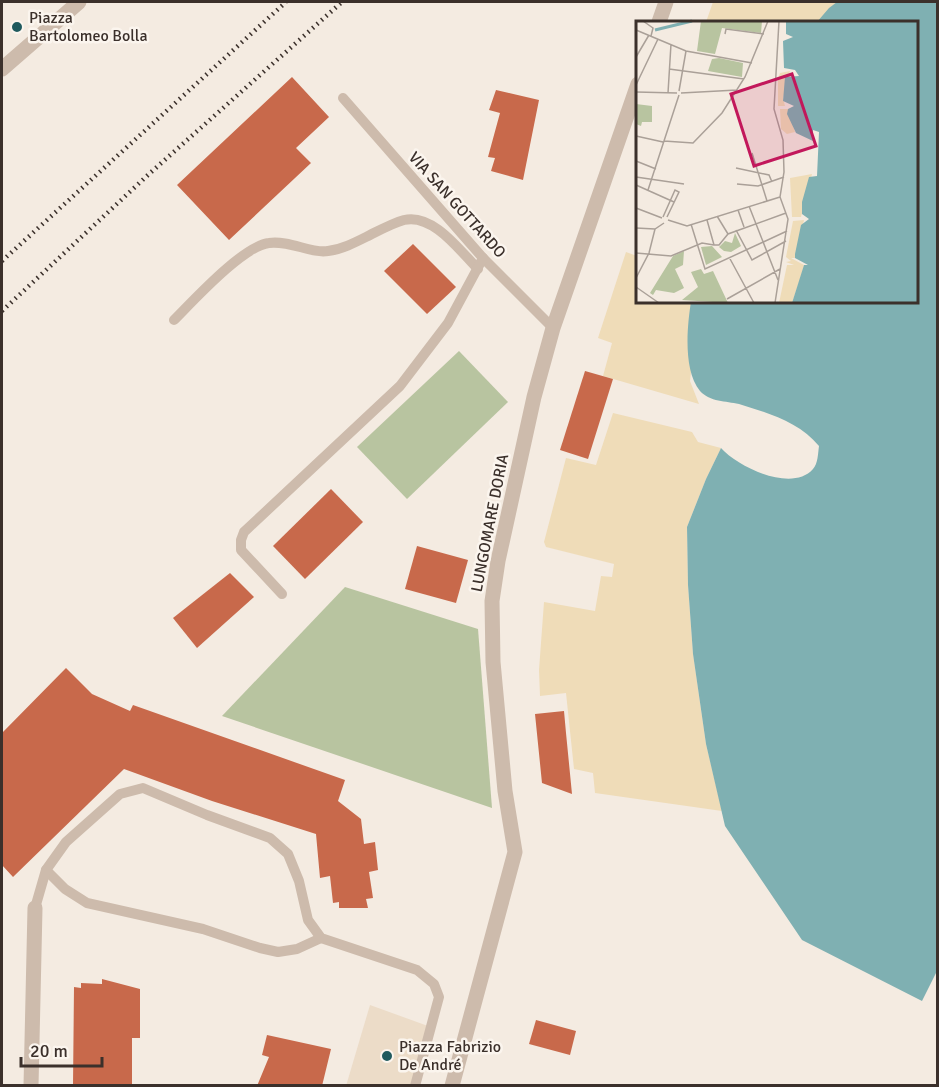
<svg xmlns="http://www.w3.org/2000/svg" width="939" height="1087" font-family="Signika,sans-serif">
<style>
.green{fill:#b8c4a0}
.sand{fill:#efdcb8}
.plaza{fill:#ecdcc8}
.water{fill:#7fb0b2}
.building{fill:#c8694b}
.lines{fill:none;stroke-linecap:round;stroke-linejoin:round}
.lane{stroke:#cdbbac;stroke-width:10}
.street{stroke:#cdbbac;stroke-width:15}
.rail{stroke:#3b302b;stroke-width:4.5;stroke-dasharray:1.5 4.5;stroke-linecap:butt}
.poi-dot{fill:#1f5a5e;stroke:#fbf5ee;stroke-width:2}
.labels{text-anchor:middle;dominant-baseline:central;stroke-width:5;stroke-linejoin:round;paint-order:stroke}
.poi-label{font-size:16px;fill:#3b302b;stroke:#fbf5ee;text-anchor:start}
.street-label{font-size:16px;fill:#3b302b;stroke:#fbf5ee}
.inset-river{fill:none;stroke:#7fb0b2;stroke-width:3}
.inset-road{fill:none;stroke:#aaa098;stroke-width:1.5}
.view{fill:#c2185b;fill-opacity:0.15;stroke:#c2185b;stroke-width:3}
.inset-edge{fill:none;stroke:#3b302b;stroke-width:3}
</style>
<rect width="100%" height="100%" fill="#f4ebe1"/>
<g class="green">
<polygon points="459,351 508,402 407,499 357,447"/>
<polygon points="345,587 478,629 492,808 222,716"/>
</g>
<g class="sand">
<polygon points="713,2 860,2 832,22 706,22"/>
<polygon points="626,252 637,256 638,302 699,302 690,381 699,404 603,376 612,343 598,338"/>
<polygon points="613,413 692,432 698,442 721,448 706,479 687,527 688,585 693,654 706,744 722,811 595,793 593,773 574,769 566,693 540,696 539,670 544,602 595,611 601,576 612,577 614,564 546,547 544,542 566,458 596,465"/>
</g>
<polygon class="plaza" points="370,1005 428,1026 411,1085 346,1086"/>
<path class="water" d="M 837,2 L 937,2 L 938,969 L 922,1001 L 802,940 L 725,826 L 706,744 L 693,654 L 688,585 L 687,527 L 706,479 L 721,448 C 738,467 792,493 813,469 C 818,464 818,453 819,446 C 799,422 768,413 739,404 C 726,401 710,402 700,391 C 683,371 687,326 691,302 L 916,302 L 916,22 L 817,22 L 829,8 Z"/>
<g class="building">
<polygon points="292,77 329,117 296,148 311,163 229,240 177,185"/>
<polygon points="496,90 539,100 523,180 491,171 495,158 488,157 500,113 489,110"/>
<polygon points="413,244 456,287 427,314 384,271"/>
<polygon points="585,371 613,379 588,459 560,450"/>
<polygon points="331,489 363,522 305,579 273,546"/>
<polygon points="417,546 468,560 456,603 405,589"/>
<polygon points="230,573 254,597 197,648 173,618"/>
<polygon points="66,668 92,694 130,711 133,705 345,780 338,801 361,819 364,844 375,842 378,870 369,872 373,898 366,899 368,908 339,908 339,902 333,903 330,876 320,878 316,834 212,801 124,769 13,877 2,865 2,733"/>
<polygon points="564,711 566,733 572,794 542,783 535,714"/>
<polygon points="102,979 140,989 140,1038 132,1038 132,1086 73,1086 74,987 81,988 81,983 102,984"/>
<polygon points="536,1020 576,1031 570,1055 529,1044"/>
<polygon points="267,1035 331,1049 322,1086 257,1086 269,1057 262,1055"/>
</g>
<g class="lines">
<g class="lane">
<polyline points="343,98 483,258 553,328"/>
<path d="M 174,320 C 194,300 243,246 269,243 C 289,240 312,254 328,251 C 343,249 356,242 370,235 C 380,230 393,223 404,220 C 433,213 460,251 478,269"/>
<polyline points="282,594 241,550 241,540 244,532 400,386 448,323 483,258"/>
<polyline points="46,870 65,889 87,903 203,929 260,948 278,952 297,949 321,938"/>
<polyline points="35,908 46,870 66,842 120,794 143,788 207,815 270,838 288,854 299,881 308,920 321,938 417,970 434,984 439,997 415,1086"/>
</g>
<g class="street">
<polyline points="659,22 666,2"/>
<polyline points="2,69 79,2"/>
<polyline points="31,1086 35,908"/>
<polyline points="452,1086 515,852 505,791 493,662 492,601 498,561 534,397 553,328 638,84"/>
</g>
<g class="rail">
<polyline points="2,261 286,2"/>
<polyline points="2,311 149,174 342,2"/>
</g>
</g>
<g class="poi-dot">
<circle cx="17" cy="27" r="6"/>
<circle cx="387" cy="1056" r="6"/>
</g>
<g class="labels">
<g class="poi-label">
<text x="29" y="18">Piazza<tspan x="29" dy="18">Bartolomeo Bolla</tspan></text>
<text x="399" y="1047">Piazza Fabrizio<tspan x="399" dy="18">De André</tspan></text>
</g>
<g class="street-label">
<text transform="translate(457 205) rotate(48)">VIA SAN GOTTARDO</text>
<text transform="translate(490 523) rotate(-79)">LUNGOMARE DORIA</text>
</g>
</g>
<g transform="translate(636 21)">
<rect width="282" height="282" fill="#f4ebe1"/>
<path d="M 65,0 L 126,0 L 125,12 L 86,7 L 79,33 L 61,30 ZM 83,37 L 107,42 L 106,56 L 72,50 L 76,38 ZM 0,83 L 16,85 L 16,101 L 6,101 L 5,105 L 0,103 ZM 99,212 L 105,225 L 95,231 L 88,230 L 83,226 L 89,220 L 96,222 ZM 76,225 L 86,236 L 70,244 L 65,226 ZM 48,230 L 47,244 L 39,248 L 48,267 L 38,272 L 20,269 L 17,274 L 14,272 L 37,235 ZM 65,248 L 68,253 L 77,250 L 92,282 L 46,279 L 62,266 L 55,251 Z" fill="#b8c4a0"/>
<path d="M 154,50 L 147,77 L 149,85 L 142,85 L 142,58 L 144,52 ZM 144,88 L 152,88 L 159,111 L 151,113 L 145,108 ZM 176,153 L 165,196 L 156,196 L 154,157 ZM 168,199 L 159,237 L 155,237 L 168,244 L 166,252 L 156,282 L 143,282 L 151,244 L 158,244 L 150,241 L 155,240 L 150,236 L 157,200 Z" fill="#efdcb8"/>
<path d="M 150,0 L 282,0 L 282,282 L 156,282 L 168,244 L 172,244 L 159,237 L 159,233 L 165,204 L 173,198 L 166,193 L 166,181 L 173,156 L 181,155 L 183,111 L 177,109 L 177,120 L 160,112 L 151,93 L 152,88 L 158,85 L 147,80 L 149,56 L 163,55 L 159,49 L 148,47 L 147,20 L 157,16 L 150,13 Z" fill="#7fb0b2"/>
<path class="inset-river" d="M 19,9 L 56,0"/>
<path class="inset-road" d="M 7,0 L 17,7 L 15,15M 0,9 L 50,30 L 116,42M 89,13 L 90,8 L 128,13M 0,36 L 13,14M 33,48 L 108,58M 0,64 L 22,18M 43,70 L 50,30M 0,71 L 41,72M 32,72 L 35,23M 45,72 L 101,69M 0,115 L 27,121M 28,120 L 57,122 L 86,92 L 109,56 L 132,0M 116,132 L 131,180M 0,140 L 20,148M 100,147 L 133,154 L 136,161M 0,156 L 48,163M 101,163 L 122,165 L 148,156M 0,164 L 38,181M 12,169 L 43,74M 113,185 L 142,259M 0,187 L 26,197M 102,189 L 108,206M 81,195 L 92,213M 27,196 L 39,169 L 43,171 L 31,196M 32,199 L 51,205 L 144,176M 71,199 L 78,224 L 83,224 L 92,213 L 150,192M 55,203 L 69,248 L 151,210M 0,207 L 19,208 L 28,202M 100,209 L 116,239 L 150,220M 0,232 L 35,235 L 66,222 L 78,224M 93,236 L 118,282M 0,257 L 13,232 L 19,208M 0,266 L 23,282M 91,278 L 144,248M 139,282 L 152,198 L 144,176 L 148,151 L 147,119 L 138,88 L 143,0"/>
<path class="view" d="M 156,53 L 180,125 L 118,145 L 95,73 Z"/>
<rect width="282" height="282" class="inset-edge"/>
</g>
<rect width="939" height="1087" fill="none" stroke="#3b302b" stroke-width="6"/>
<path d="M21 1057v9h81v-9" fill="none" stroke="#3b302b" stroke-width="3"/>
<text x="30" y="1057" font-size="18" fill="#3b302b" stroke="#fbf5ee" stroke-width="4.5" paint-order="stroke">20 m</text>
</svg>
